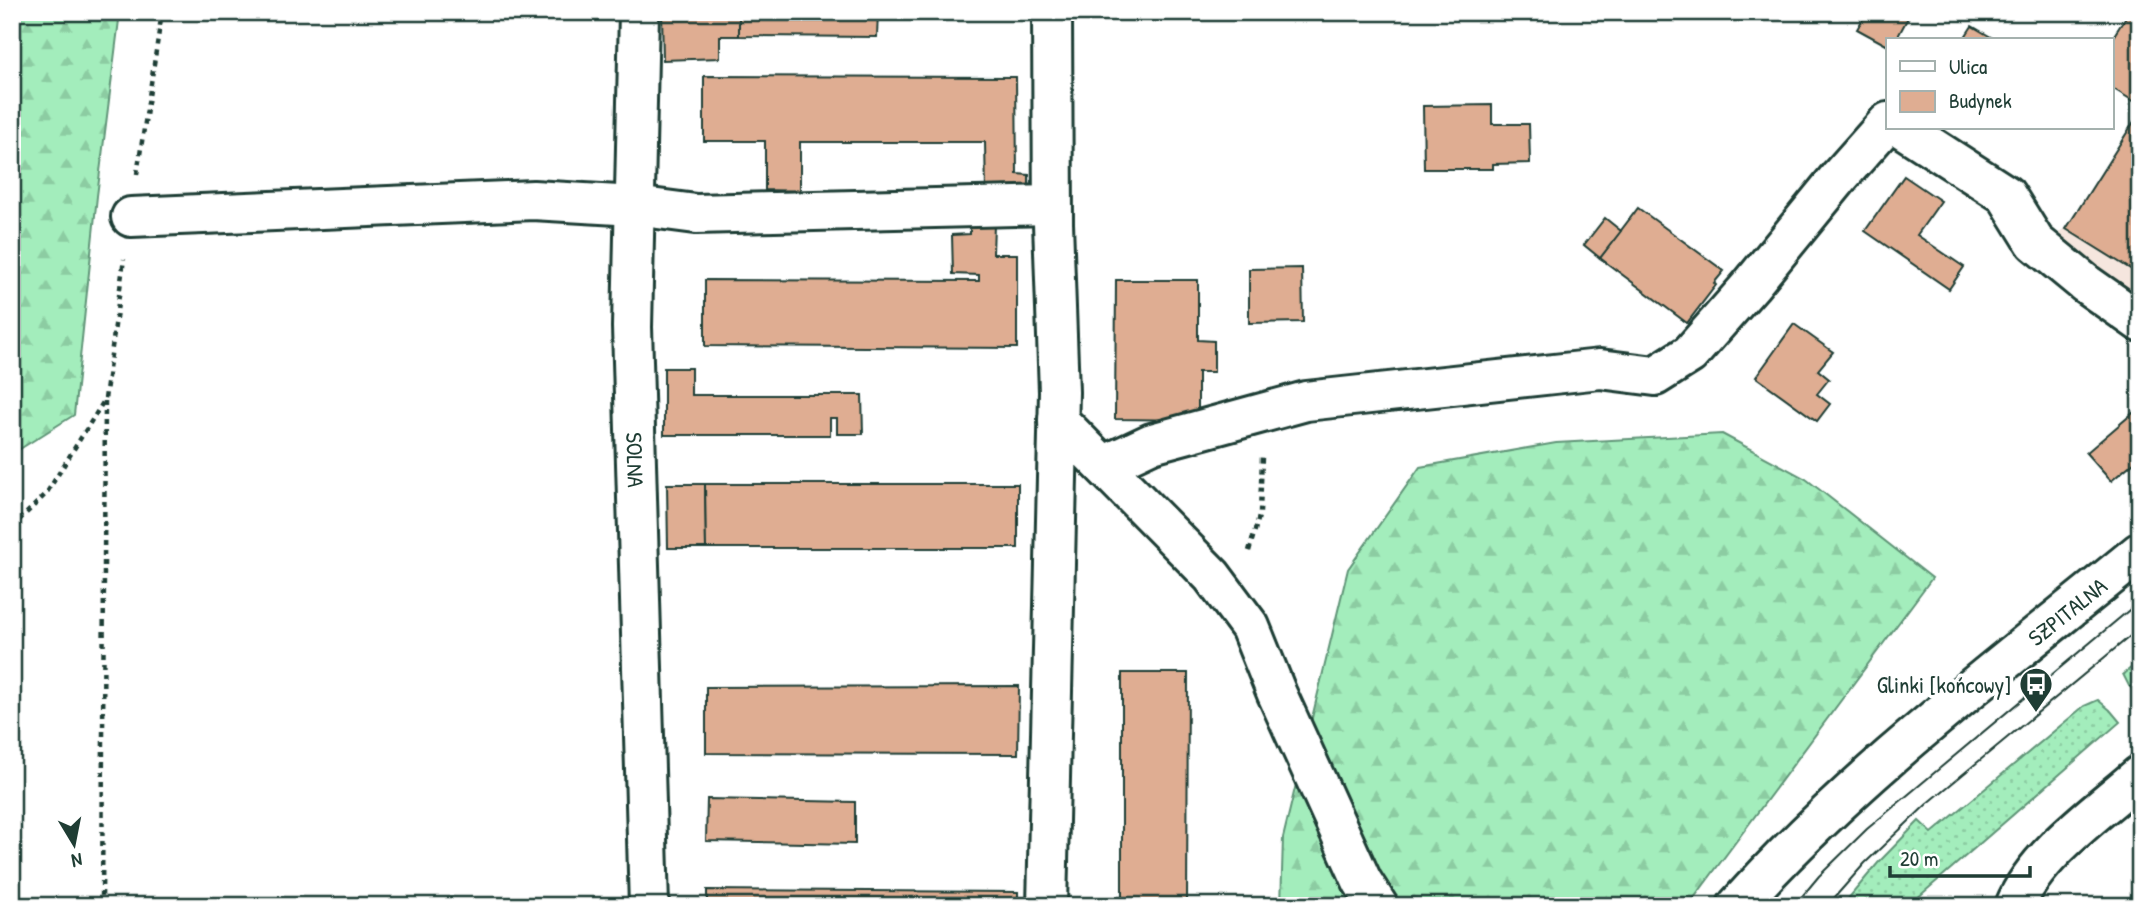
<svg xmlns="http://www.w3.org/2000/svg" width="2152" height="918" font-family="'Patrick Hand',sans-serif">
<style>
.built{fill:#f5e6de}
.grass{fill:url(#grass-dots);stroke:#619578;stroke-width:2}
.forest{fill:url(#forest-firs);stroke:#619578;stroke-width:2}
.building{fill:#dfad92;stroke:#1f3d34;stroke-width:2}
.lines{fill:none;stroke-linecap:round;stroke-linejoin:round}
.minor-casing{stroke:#1f3d34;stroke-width:44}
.tertiary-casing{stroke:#1f3d34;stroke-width:44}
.path{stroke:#1f3d34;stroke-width:4.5;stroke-dasharray:5 5;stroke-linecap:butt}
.minor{stroke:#fff;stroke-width:38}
.tertiary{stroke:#fff;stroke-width:38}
.tram{stroke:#1f3d34;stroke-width:2}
.labels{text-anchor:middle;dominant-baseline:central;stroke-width:7;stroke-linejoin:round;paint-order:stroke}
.street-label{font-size:23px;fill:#1f3d34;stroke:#fff}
.poi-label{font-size:23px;fill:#1f3d34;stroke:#fff;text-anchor:end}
</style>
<defs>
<pattern id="grass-dots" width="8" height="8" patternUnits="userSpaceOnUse" patternTransform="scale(1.75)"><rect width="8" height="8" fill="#a3edbc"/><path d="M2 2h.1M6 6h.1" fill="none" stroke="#8ccca2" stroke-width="1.8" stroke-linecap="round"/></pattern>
<pattern id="forest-firs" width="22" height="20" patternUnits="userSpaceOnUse" patternTransform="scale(1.75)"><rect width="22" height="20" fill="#a3edbc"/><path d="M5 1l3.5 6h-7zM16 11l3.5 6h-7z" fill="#8ccca2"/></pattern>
</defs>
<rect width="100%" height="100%" fill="#fff"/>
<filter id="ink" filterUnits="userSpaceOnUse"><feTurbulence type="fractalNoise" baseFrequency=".0143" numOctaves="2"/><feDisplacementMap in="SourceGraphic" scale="14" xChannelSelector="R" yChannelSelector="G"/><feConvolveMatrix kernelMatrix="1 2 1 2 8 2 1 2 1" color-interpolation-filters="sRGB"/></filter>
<g filter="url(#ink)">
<polygon class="built" points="2140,112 2140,299 2094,270 2057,234 2066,228"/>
<g class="grass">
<polygon points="2140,661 2140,697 2129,686 2123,674"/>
<polygon points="2098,700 2110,710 2120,722 1908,906 1842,906 1878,863 1919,821 1932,833 2084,706"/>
</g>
<g class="forest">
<polygon points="12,12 120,12 97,196 74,415 12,454"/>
<polygon points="1722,434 1806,479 1932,578 1688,906 1281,906 1283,838 1348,569 1420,467 1556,443"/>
</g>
<g class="building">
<polygon points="662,12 739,12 739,36 720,36 720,58 663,60"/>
<polygon points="739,12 878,12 877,37 739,36"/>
<polygon points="1867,12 1911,12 1896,40 1888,40 1888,46 1857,29"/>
<polygon points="2129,12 2140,12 2140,105 2112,88 2111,40"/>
<polygon points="1972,26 1996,40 1963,40"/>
<polygon points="704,76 1016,77 1017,174 1029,175 1029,195 986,194 985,142 800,142 800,191 765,190 765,141 704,141"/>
<polygon points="1492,105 1492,124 1529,124 1530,163 1493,164 1493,169 1424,169 1423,106"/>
<polygon points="2140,112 2140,275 2066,229"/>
<polygon points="1904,176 1941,201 1917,235 1964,267 1949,289 1865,231"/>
<polygon points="1638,208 1724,271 1714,283 1716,285 1687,323 1600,258"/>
<polygon points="1605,218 1621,231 1600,258 1584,245"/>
<polygon points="970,223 994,224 993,254 1017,254 1017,348 705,346 705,280 979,281 979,275 953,274 952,235 970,234"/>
<polygon points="1302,268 1303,322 1249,323 1249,269"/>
<polygon points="1116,280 1198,280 1198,340 1214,341 1214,372 1198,372 1198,420 1115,419"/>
<polygon points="1794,324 1833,352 1818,370 1829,379 1817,394 1830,404 1817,421 1756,377"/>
<polygon points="664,368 691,368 691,395 862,395 863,434 837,434 837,418 830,418 830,435 664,435"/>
<polygon points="2140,407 2140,457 2111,481 2086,453"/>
<polygon points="667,484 705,484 706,548 668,548"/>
<polygon points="705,484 1018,484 1018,548 706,548"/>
<polygon points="1122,673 1188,673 1187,906 1122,906"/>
<polygon points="1019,686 1018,754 706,753 706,687"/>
<polygon points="707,799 855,802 855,844 706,841"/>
<polygon points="707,890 1018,892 1018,906 707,906"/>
</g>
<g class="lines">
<defs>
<g id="minor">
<path id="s1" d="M 639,12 L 632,327 L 649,906"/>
<polyline points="1902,128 2006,195 2035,242 2086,284 2140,322"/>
<polyline points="131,217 533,200 635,206 696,214 1052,205"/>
<polyline points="1058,420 1212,576 1250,627 1277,694 1362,881 1378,906"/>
<polyline points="1105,465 1152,443 1306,401 1600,369 1655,376 1690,354 1751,285 1840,176 1888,122"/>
<polyline points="1047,906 1059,392 1053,223 1052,12"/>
<path d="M 2015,906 C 2035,855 2099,811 2140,775"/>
</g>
<g id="tertiary">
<path id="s2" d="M 1737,906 C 1856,773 2002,665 2140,552"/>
</g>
</defs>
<use href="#minor" class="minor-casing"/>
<use href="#tertiary" class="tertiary-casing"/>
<g class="path">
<polyline points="137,174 162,12"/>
<polyline points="12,527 46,494 105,399 124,259"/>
<polyline points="1249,551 1260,513 1262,456"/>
<polyline points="102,906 105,399"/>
</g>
<use href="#minor" class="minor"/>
<use href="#tertiary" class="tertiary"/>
<g class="tram">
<polyline points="1794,906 1819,876 1867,829 2140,601"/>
<polyline points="1827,906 1865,863 1927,804 2140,628"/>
</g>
</g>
</g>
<defs>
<symbol id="bus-pin" viewBox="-11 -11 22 30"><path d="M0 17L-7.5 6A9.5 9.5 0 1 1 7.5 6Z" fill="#1f3d34" stroke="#fff"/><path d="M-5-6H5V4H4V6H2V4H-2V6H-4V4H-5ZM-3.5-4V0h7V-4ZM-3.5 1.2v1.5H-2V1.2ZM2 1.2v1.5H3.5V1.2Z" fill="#fff"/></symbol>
</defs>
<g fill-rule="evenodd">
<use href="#bus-pin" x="2017" y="665" width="38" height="52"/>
</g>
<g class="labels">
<g class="street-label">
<text stroke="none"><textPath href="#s1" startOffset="448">SOLNA</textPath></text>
<text stroke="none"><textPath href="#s2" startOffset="443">SZPITALNA</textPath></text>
</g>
<g class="poi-label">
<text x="2011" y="684">Glinki [końcowy]</text>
</g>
</g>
<rect width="2152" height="918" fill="none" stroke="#fff" stroke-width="42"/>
<rect x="21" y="21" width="2110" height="876" fill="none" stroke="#1f3d34" stroke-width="2.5" filter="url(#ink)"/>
<rect x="1886" y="38" width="228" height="91" fill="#ffffff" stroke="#a5b1ae" stroke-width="2"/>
<rect x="1900" y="61" width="35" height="10" fill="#ffffff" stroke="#a5b1ae" stroke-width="2"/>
<text x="1949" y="74" font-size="21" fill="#1f3d34">Ulica</text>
<rect x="1900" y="91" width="35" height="21" fill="#dfad92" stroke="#a5b1ae" stroke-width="2"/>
<text x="1949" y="108" font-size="21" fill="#1f3d34">Budynek</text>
<g transform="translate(74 844) rotate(170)" stroke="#ffffff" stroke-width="5" paint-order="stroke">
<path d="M0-5L12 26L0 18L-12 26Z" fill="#1f3d34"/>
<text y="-10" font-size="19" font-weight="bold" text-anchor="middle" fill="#1f3d34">N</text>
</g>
<path d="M1890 866v10h140v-10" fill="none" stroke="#1f3d34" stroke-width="3.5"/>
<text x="1900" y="866" font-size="21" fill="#1f3d34" stroke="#ffffff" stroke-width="5" paint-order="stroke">20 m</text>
</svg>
